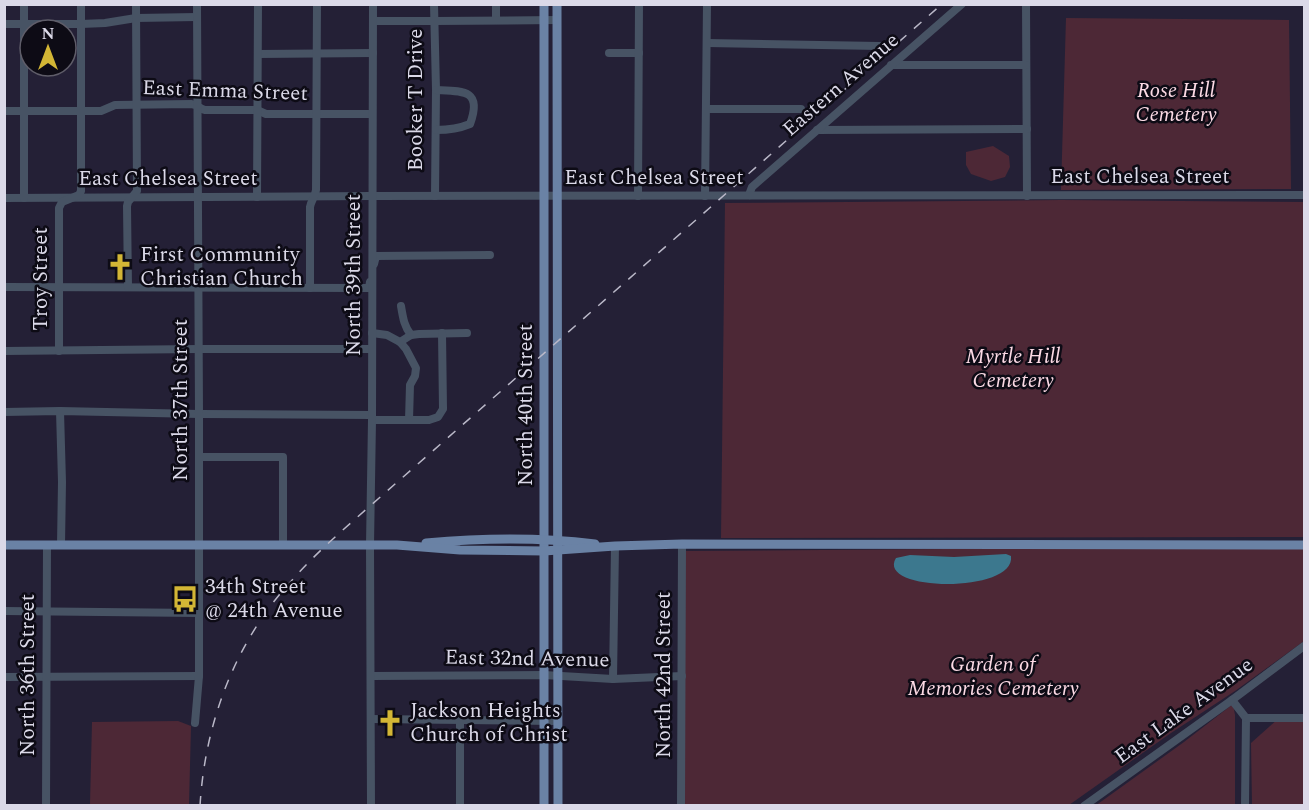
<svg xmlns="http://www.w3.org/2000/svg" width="1309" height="810" font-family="Spectral,serif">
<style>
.green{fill:#4d2836}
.water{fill:#3c788e}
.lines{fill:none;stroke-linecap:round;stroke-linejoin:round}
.minor{stroke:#475364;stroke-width:8}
.major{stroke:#6a82a5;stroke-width:9}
.rail{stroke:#bab8c8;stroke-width:1.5;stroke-dasharray:10 10;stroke-linecap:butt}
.labels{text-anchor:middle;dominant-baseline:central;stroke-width:5;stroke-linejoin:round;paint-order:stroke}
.street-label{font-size:21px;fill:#dbd9e8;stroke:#0d0b15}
.park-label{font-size:21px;font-style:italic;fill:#fcdae5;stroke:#0d0b15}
.poi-label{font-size:21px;fill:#dbd9e8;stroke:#0d0b15;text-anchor:start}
</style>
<rect width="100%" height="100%" fill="#242036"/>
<g class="green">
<polygon points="1066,18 1289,20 1291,189 1061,190"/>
<polygon points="993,146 1009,156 1010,167 1005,177 991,181 971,174 966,165 966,152"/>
<polygon points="1061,200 1304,202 1304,537 721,538 725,203"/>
<polygon points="946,549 1304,549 1304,641 1235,691 1171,733 1069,805 681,806 682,551"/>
<polygon points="1233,704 1235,715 1235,805 1095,806 1184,742"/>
<polygon points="1278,719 1304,720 1304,805 1252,805 1251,743"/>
<polygon points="178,721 191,726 189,805 90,805 92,722"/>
</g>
<path class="water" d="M 1006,554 L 1011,556 C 1016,594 875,592 896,558 L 910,555 L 954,557 Z"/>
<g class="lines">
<g class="minor">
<polyline points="434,4 436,90 435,196"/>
<polyline points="1026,4 1027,196"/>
<polyline points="496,20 496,4"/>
<polyline points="373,21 434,21 557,20"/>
<polyline points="4,24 81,24 105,23 136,18 197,17"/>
<polyline points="707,43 880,46"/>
<polyline points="609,53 639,53"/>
<polyline points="258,54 373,53"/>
<polyline points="891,65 1026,65"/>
<path d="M 436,90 C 462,91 483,89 470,124 C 458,129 449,130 436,130"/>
<polyline points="706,109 801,109"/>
<path d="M 4,111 L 101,111 L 115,105 L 191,104 C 199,105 199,109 205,110 L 257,110 L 266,114 L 372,114"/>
<polyline points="817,130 1027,129"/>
<polyline points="749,195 752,187 962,4"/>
<polyline points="638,196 639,4"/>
<polyline points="705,196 707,4"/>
<polyline points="257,197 258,4"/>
<polyline points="4,198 372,196 1304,195"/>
<polyline points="24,198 24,4"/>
<polyline points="374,264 376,256 490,255"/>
<polyline points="4,287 369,288 370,282"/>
<polyline points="128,287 127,206 128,202 137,191 136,4"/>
<path d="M 310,288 L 310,207 C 311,201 315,197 316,190 L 317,4"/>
<path d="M 401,306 C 403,318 404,326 411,335"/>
<polyline points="372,333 387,335 400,342 406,349 416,368 415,376 410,385 409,420"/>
<polyline points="400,342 411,335 419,334 467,333"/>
<polyline points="4,351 199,349 371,349"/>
<polyline points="59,351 59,208 62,202 79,195 81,191 81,4"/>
<polyline points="60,411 62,482 61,545"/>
<polyline points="4,412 60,411 199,414 372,415"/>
<polyline points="372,420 429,420 438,417 443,409 442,333"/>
<polyline points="199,457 283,457 283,545"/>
<polyline points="4,611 199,613"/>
<polyline points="372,676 544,675 613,679 682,676"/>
<polyline points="4,677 199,676"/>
<polyline points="613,679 615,546"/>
<polyline points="1232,700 1246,718 1245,806"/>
<polyline points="1246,718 1304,718"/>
<polyline points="371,719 557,721"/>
<polyline points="460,720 460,806"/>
<polyline points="195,723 199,676 199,414 197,4"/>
<polyline points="46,806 47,545"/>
<polyline points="371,806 370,545 372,420 373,4"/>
<polyline points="681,806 682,544"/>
<polyline points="1084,806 1232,700 1304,646"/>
</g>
<g class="major">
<polyline points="544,4 544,806"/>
<polyline points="557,4 558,806"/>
<path d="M 426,543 C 481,538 539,537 595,544"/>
<polyline points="4,545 397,545 460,550 544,551 615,546 682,544 1304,545"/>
</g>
<path class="rail" d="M 200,806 C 205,721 236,640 294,578 C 317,552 344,529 370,506 L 942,4"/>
</g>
<defs>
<symbol id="church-bare" viewBox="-9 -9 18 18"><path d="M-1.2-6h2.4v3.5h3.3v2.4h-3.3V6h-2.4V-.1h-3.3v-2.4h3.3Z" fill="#d3b635" stroke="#0d0b15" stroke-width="2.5" paint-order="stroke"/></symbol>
<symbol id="bus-bare" viewBox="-9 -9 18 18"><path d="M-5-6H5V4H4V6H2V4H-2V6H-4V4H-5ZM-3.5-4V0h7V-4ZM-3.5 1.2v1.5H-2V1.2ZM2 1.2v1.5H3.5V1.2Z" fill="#d3b635" stroke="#0d0b15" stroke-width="2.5" paint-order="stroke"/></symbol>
</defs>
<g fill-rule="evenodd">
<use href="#church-bare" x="101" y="248" width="38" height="38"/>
<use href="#bus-bare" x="166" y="580" width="38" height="38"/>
<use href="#church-bare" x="371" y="704" width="38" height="38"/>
</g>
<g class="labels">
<g class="street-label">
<text transform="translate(841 85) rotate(-41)">Eastern Avenue</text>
<text transform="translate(225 91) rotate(2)">East Emma Street</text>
<text transform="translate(416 100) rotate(-90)">Booker T Drive</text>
<text x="1140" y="177">East Chelsea Street</text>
<text x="654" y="178">East Chelsea Street</text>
<text x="168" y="179">East Chelsea Street</text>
<text transform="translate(354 275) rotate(-90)">North 39th Street</text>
<text transform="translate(41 279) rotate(-90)">Troy Street</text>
<text transform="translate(181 400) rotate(-90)">North 37th Street</text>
<text transform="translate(526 405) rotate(-90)">North 40th Street</text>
<text transform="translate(527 659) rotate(1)">East 32nd Avenue</text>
<text transform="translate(28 675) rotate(-90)">North 36th Street</text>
<text transform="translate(664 675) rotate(-90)">North 42nd Street</text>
<text transform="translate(1184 711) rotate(-36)">East Lake Avenue</text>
</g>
<g class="park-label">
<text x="1176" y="91">Rose Hill<tspan x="1176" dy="24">Cemetery</tspan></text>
<text x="1013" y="357">Myrtle Hill<tspan x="1013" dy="24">Cemetery</tspan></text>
<text x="993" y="665">Garden of<tspan x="993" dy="24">Memories Cemetery</tspan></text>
</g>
<g class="poi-label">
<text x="140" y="255">First Community<tspan x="140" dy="24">Christian Church</tspan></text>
<text x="205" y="587">34th Street<tspan x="205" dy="24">@ 24th Avenue</tspan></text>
<text x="410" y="711">Jackson Heights<tspan x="410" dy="24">Church of Christ</tspan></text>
</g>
</g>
<rect width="1309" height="810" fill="none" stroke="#dbd9e8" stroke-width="12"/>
<g transform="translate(48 48)"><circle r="28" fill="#0d0b15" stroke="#5f5d69" stroke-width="1.5"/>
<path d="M0-4.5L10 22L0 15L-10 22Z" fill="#d3b635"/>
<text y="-9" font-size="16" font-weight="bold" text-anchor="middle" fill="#dbd9e8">N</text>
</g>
</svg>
